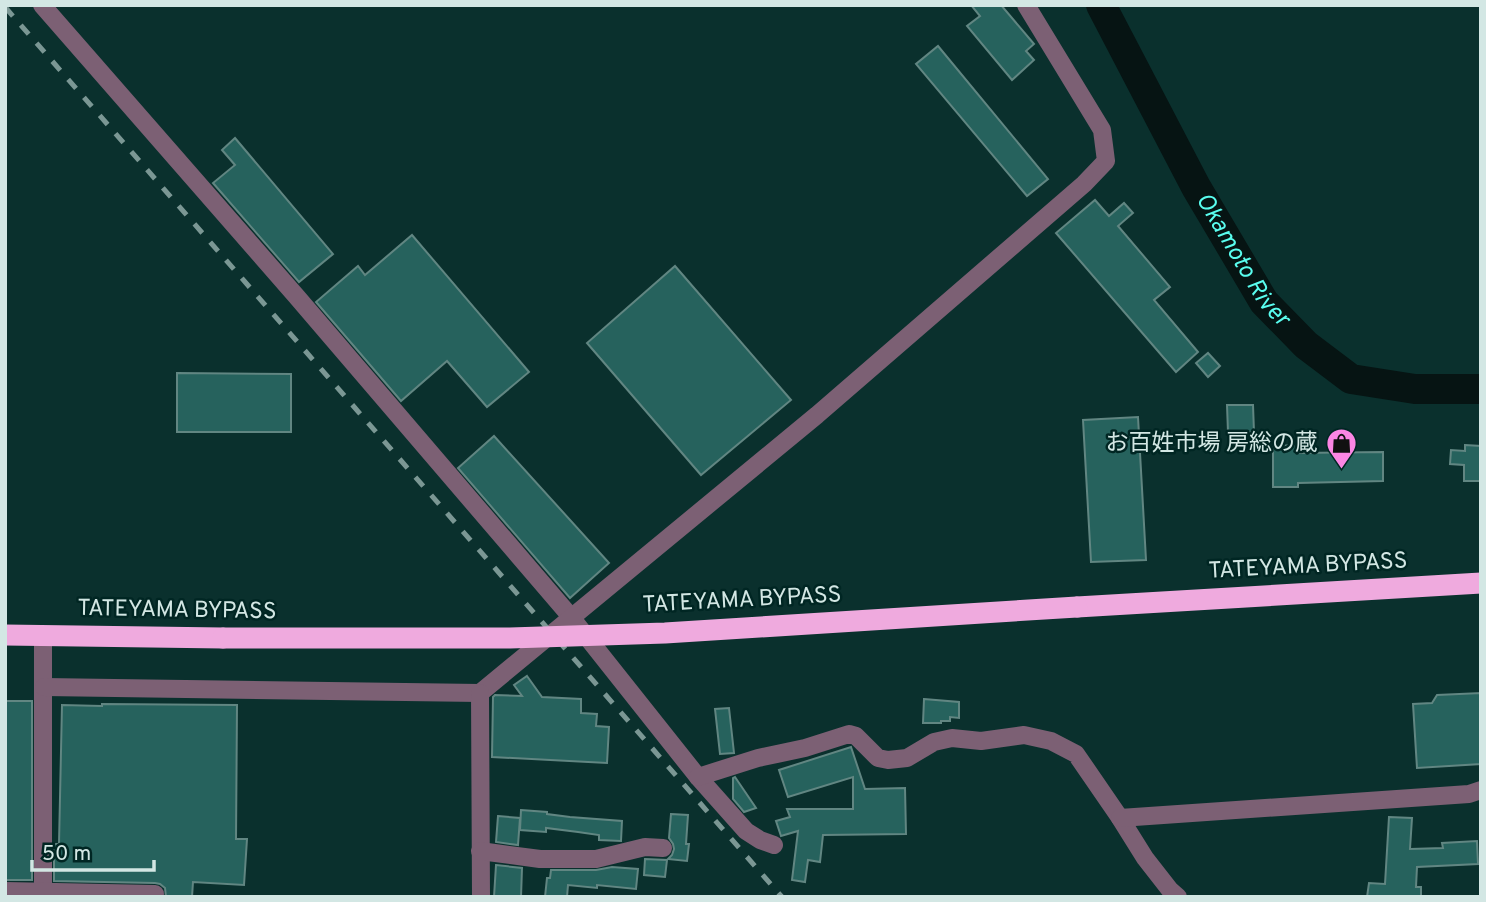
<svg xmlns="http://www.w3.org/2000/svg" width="1486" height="902" font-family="Overpass,'Noto Sans JP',sans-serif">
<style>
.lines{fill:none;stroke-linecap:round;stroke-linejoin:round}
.river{stroke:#061413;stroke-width:30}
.building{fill:#26625d;stroke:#618682;stroke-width:2}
.minor{stroke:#7c6074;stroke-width:18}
.highway{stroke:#efaade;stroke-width:21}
.rail{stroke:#7b9794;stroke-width:5;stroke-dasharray:12 12;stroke-linecap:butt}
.highway-bridge{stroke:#efaade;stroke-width:21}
.labels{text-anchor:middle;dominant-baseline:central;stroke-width:5;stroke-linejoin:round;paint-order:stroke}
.poi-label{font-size:23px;fill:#d3e7e4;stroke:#002623;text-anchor:end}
.street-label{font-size:23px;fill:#d3e7e4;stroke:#002623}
.water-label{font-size:24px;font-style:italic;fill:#59fcee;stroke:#002623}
</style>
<rect width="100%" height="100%" fill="#0a302d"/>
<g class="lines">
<path class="river" id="s1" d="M 1101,5 L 1196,187 L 1264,302 L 1306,345 L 1351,379 L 1415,389 L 1481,389"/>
</g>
<g class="building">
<polygon points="971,5 1001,5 1034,44 1026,51 1034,60 1012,80 967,26 980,16"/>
<polygon points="938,46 1048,179 1027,196 916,64"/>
<polygon points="235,138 333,254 299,282 213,183 235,165 222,150"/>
<polygon points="1095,200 1109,216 1124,203 1133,213 1118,226 1170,287 1154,300 1198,352 1176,372 1056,233"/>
<polygon points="412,235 529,372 487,407 447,361 401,401 316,302 358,266 365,275"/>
<polygon points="675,266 791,400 701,475 587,343"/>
<polygon points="1208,353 1220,366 1208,377 1196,363"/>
<polygon points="177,373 291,374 291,432 177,432"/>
<polygon points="1227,405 1253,405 1254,432 1228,432"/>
<polygon points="1138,417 1146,560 1091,562 1083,420"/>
<polygon points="494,436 609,563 570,598 458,468"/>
<polygon points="1297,445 1298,453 1383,452 1383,481 1298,483 1298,487 1273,487 1273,446"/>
<polygon points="1465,445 1481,446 1481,481 1464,481 1464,465 1450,464 1451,450 1465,451"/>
<polygon points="527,676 542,697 581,699 581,713 597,714 596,726 609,727 607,763 492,757 493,697 495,695 522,696 514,685"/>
<polygon points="1481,693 1481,764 1417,768 1413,704 1432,703 1437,695"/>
<polygon points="924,699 959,702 959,718 950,717 950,721 941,721 941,723 923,723"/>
<rect x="5" y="701" width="27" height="179"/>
<polygon points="102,704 237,705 236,839 247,839 244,885 193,882 192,897 166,897 165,888 160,884 155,883 54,881 54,844 59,844 62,705 102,706"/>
<polygon points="729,708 734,753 720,754 715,709"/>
<polygon points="851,747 865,789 905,788 906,834 823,835 820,862 808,860 805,882 792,880 798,831 781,836 776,821 790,817 787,809 853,809 853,777 788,797 779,770"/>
<polygon points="735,777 756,808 744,812 733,799 733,778"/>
<polygon points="521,810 547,812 547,814 570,817 622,821 621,841 599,840 599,835 578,832 546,828 546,832 520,830"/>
<polygon points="671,814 688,815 686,844 689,844 687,861 668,859 672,855 674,849 673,844 669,838"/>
<polygon points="498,816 520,818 518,845 496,842"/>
<polygon points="1389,817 1412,818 1410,849 1443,848 1442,843 1477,841 1478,864 1417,867 1416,887 1421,887 1421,897 1367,897 1369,883 1385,884"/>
<polygon points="645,859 667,860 665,877 644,875"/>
<polygon points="496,865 522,868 521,897 494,897"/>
<polygon points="612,867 638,869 636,889 597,885 597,888 568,885 567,897 545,897 547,878 550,878 551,870 596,870"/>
</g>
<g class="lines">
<g class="minor">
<polyline points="42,5 297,297 571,617 698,777 746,831 760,840 774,845"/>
<polyline points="43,636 43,897"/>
<polyline points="44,687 480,693 817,415 1084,184 1106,161 1102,130 1026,5"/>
<polyline points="480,693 481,897"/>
<polyline points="698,777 758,758 805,748 849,734 856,736 878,758 888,760 907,758 934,742 952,738 981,741 1024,735 1051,741 1076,754 1120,818 1145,858 1170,890 1178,897"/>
<polyline points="1120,818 1469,794 1481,790"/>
<polyline points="480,851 540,859 596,859 645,847 663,848"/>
<polyline points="5,891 155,894"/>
</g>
<g class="highway">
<polyline points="1077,607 1481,583"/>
<polyline points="5,635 223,638"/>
</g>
<polyline class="rail" points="5,7 782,897"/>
<polyline class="highway-bridge" points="223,638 510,638 665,633 1077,607"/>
</g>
<defs>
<symbol id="shop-pin" viewBox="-11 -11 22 30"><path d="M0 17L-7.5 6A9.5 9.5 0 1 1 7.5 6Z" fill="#fc86e4" stroke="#002623"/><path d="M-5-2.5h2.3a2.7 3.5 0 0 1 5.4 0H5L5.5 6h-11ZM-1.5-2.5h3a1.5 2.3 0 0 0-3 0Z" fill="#111"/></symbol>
</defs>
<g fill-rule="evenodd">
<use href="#shop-pin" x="1324" y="426" width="35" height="47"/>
</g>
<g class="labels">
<g class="poi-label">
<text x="1318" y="444">お百姓市場 房総の蔵</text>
</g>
<g class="street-label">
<text transform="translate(1308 567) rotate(-3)">TATEYAMA BYPASS</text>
<text transform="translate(742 601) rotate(-3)">TATEYAMA BYPASS</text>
<text transform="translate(177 611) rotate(1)">TATEYAMA BYPASS</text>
</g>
<g class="water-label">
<text stroke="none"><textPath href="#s1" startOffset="292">Okamoto River</textPath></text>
</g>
</g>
<rect width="1486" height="902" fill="none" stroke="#d3e7e4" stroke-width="14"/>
<path d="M32 860v10h122v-10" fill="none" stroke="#d3e7e4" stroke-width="3.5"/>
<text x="42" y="860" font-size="21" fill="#d3e7e4" stroke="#002623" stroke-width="5" paint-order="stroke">50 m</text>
</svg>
